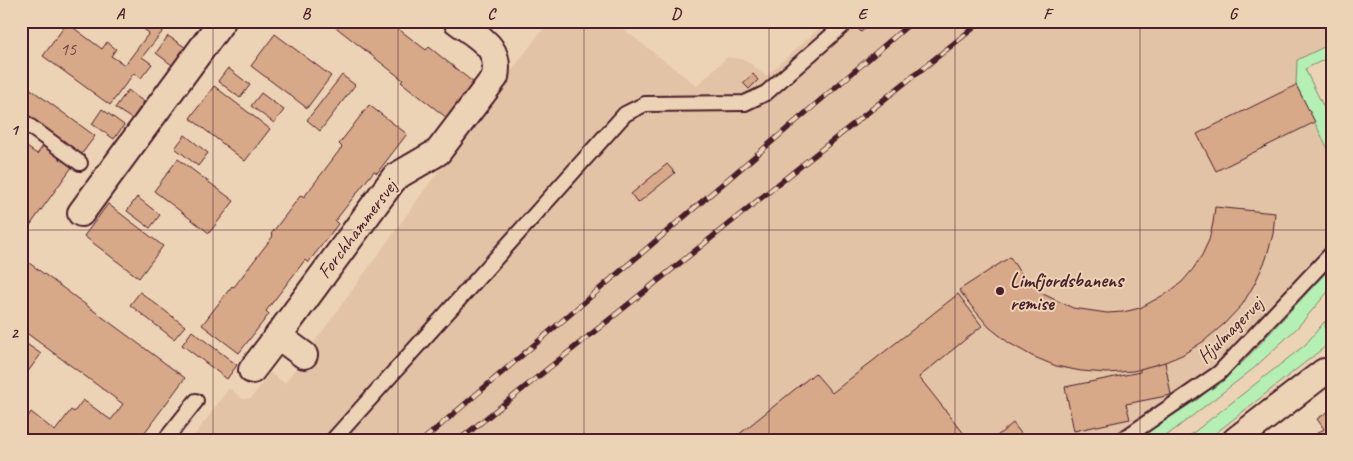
<svg xmlns="http://www.w3.org/2000/svg" width="1353" height="461" font-family="Caveat,sans-serif">
<style>
.built{fill:#e3c3a6}
.green{fill:#b4efb3;stroke:#7f876f}
.building{fill:#d7a989;stroke:#4a1f2b}
.lines{fill:none;stroke-linecap:round;stroke-linejoin:round}
.service-casing{stroke:#4a1f2b;stroke-width:18}
.minor-casing{stroke:#4a1f2b;stroke-width:30}
.service{stroke:#edd3b5;stroke-width:14}
.minor{stroke:#edd3b5;stroke-width:26}
.rail-casing{stroke:#4a1f2b;stroke-width:5.5}
.rail{stroke:#edd3b5;stroke-width:4;stroke-dasharray:11;stroke-linecap:butt}
.grid{fill:none;stroke:#4a1f2b;stroke-width:1;stroke-opacity:0.55}
.poi-dot{fill:#4a1f2b;stroke:#edd3b5;stroke-width:2}
.labels{text-anchor:middle;dominant-baseline:central;stroke-width:4;stroke-linejoin:round;paint-order:stroke}
.number-label{font-size:18px;fill:#6d4242}
.street-label{font-size:20px;fill:#4a1f2b;stroke:#edd3b5}
.poi-label{font-size:20px;font-weight:bold;fill:#4a1f2b;stroke:#edd3b5;text-anchor:start}
.neatline{fill:none;stroke:#4a1f2b;stroke-width:2}
.grid-label{font-size:16px;text-anchor:middle;font-weight:bold;fill:#4a1f2b}
</style>
<rect width="100%" height="100%" fill="#edd3b5"/>
<filter id="ink" filterUnits="userSpaceOnUse"><feTurbulence type="fractalNoise" baseFrequency=".02" numOctaves="2"/><feDisplacementMap in="SourceGraphic" scale="10" xChannelSelector="R" yChannelSelector="G"/><feConvolveMatrix kernelMatrix="1 2 1 2 8 2 1 2 1" color-interpolation-filters="sRGB"/></filter>
<g filter="url(#ink)">
<polygon class="built" points="549,21 613,21 697,86 727,57 746,60 766,76 827,21 1332,21 1332,43 1297,60 1332,130 1332,266 1243,362 1231,373 1198,399 1135,440 191,440 229,388 243,399 251,398 270,373 285,383 502,83"/>
<g class="green">
<polygon points="1332,43 1332,56 1305,69 1332,124 1332,157 1296,85 1297,60"/>
<polygon points="1332,266 1332,287 1297,328 1253,369 1161,440 1135,440 1198,399 1243,362"/>
<polygon points="1325,321 1326,346 1207,440 1184,440 1305,345"/>
</g>
<g class="building">
<polygon points="133,21 171,21 142,57 152,64 141,78 134,73 110,105 43,56 67,23 102,49 107,42 116,49 111,56 125,65 149,33"/>
<polygon points="328,21 388,21 426,50 429,47 474,83 447,118 401,82 403,80"/>
<polygon points="859,21 874,21 861,32 855,25"/>
<polygon points="275,34 331,76 307,108 251,66"/>
<polygon points="168,36 185,47 172,65 156,53"/>
<polygon points="228,68 250,85 240,98 218,81"/>
<polygon points="753,74 758,80 749,89 743,83"/>
<polygon points="342,75 355,85 320,131 307,120"/>
<polygon points="25,85 95,136 81,155 21,112 21,90"/>
<polygon points="1296,85 1315,122 1216,171 1197,134"/>
<polygon points="214,86 270,129 245,161 190,118"/>
<polygon points="128,90 144,102 132,119 115,108"/>
<polygon points="261,93 284,110 274,123 251,106"/>
<polygon points="369,105 407,134 377,173 374,171 335,221 338,224 308,263 305,260 266,311 269,314 239,353 202,325 232,286 234,287 273,236 271,234 301,195 304,197 342,147 339,144"/>
<polygon points="102,109 124,125 114,139 92,124"/>
<polygon points="185,135 208,153 198,166 175,148"/>
<polygon points="21,143 37,154 43,146 72,167 21,238"/>
<polygon points="178,159 234,201 209,233 154,191"/>
<polygon points="667,164 675,173 638,203 631,194"/>
<polygon points="137,197 160,215 150,228 127,211"/>
<polygon points="108,204 163,246 139,278 84,236"/>
<polygon points="1215,207 1275,213 1273,234 1266,259 1255,283 1242,305 1224,324 1204,341 1182,355 1158,365 1133,371 1107,373 1081,371 1056,366 1032,356 1009,343 989,327 972,307 959,290 1010,257 1019,271 1043,294 1073,308 1107,313 1123,312 1140,308 1169,292 1182,282 1193,269 1202,255 1209,240 1213,223"/>
<polygon points="21,257 185,378 139,440 21,440 21,413 27,418 31,412 55,431 71,410 74,412 83,400 111,420 123,404 21,329"/>
<polygon points="140,292 185,326 174,339 130,305"/>
<polygon points="958,294 982,326 919,377 969,440 732,440 815,373 832,393"/>
<polygon points="192,331 237,365 227,379 182,345"/>
<polygon points="21,340 41,354 21,381"/>
<polygon points="1165,362 1171,395 1126,404 1130,419 1074,431 1065,387 1140,372 1140,369"/>
<polygon points="1332,409 1332,440 1321,440 1317,433 1324,429 1317,419"/>
<polygon points="1013,423 1026,440 992,440 1002,432"/>
</g>
<g class="lines">
<defs>
<g id="service">
<polyline points="21,120 80,163"/>
<polyline points="165,440 196,401"/>
<polyline points="333,440 625,114 645,104 745,103 766,93 848,21"/>
<polyline points="1122,440 1219,373 1332,253"/>
</g>
<g id="minor">
<polyline points="81,213 222,21"/>
<path d="M 278,336 L 395,177 L 438,152 L 495,77 C 501,46 479,38 457,21"/>
<polyline points="252,370 278,336 304,355"/>
<polyline points="1236,440 1324,372"/>
</g>
</defs>
<use href="#service" class="service-casing"/>
<use href="#minor" class="minor-casing"/>
<use href="#service" class="service"/>
<use href="#minor" class="minor"/>
<defs>
<g id="rail">
<polyline points="423,440 913,21"/>
<polyline points="459,440 982,21"/>
</g>
</defs>
<use href="#rail" class="rail-casing"/>
<use href="#rail" class="rail"/>
</g>
</g>
<path class="grid" d="M 213,21 L 213,440M 398,21 L 398,440M 584,21 L 584,440M 769,21 L 769,440M 955,21 L 955,440M 1140,21 L 1140,440M 21,230 L 1332,230"/>
<circle class="poi-dot" cx="1000" cy="291" r="5"/>
<g class="labels">
<g class="number-label">
<text x="68" y="49">15</text>
</g>
<g class="street-label">
<text transform="translate(357 229) rotate(-53)">Forchhammersvej</text>
<text transform="translate(1230 330) rotate(-45)">Hjulmagervej</text>
</g>
<g class="poi-label">
<text x="1010" y="280">Limfjordsbanens<tspan x="1010" dy="23">remise</tspan></text>
</g>
</g>
<rect width="1353" height="461" fill="none" stroke="#edd3b5" stroke-width="55"/>
<rect x="28" y="28" width="1298" height="406" class="neatline"/>
<g class="grid-label">
<text x="120" y="19">A</text>
<text x="306" y="19">B</text>
<text x="491" y="19">C</text>
<text x="676" y="19">D</text>
<text x="862" y="19">E</text>
<text x="1047" y="19">F</text>
<text x="1233" y="19">G</text>
<text x="14" y="135">1</text>
<text x="14" y="338">2</text>
</g>
</svg>
